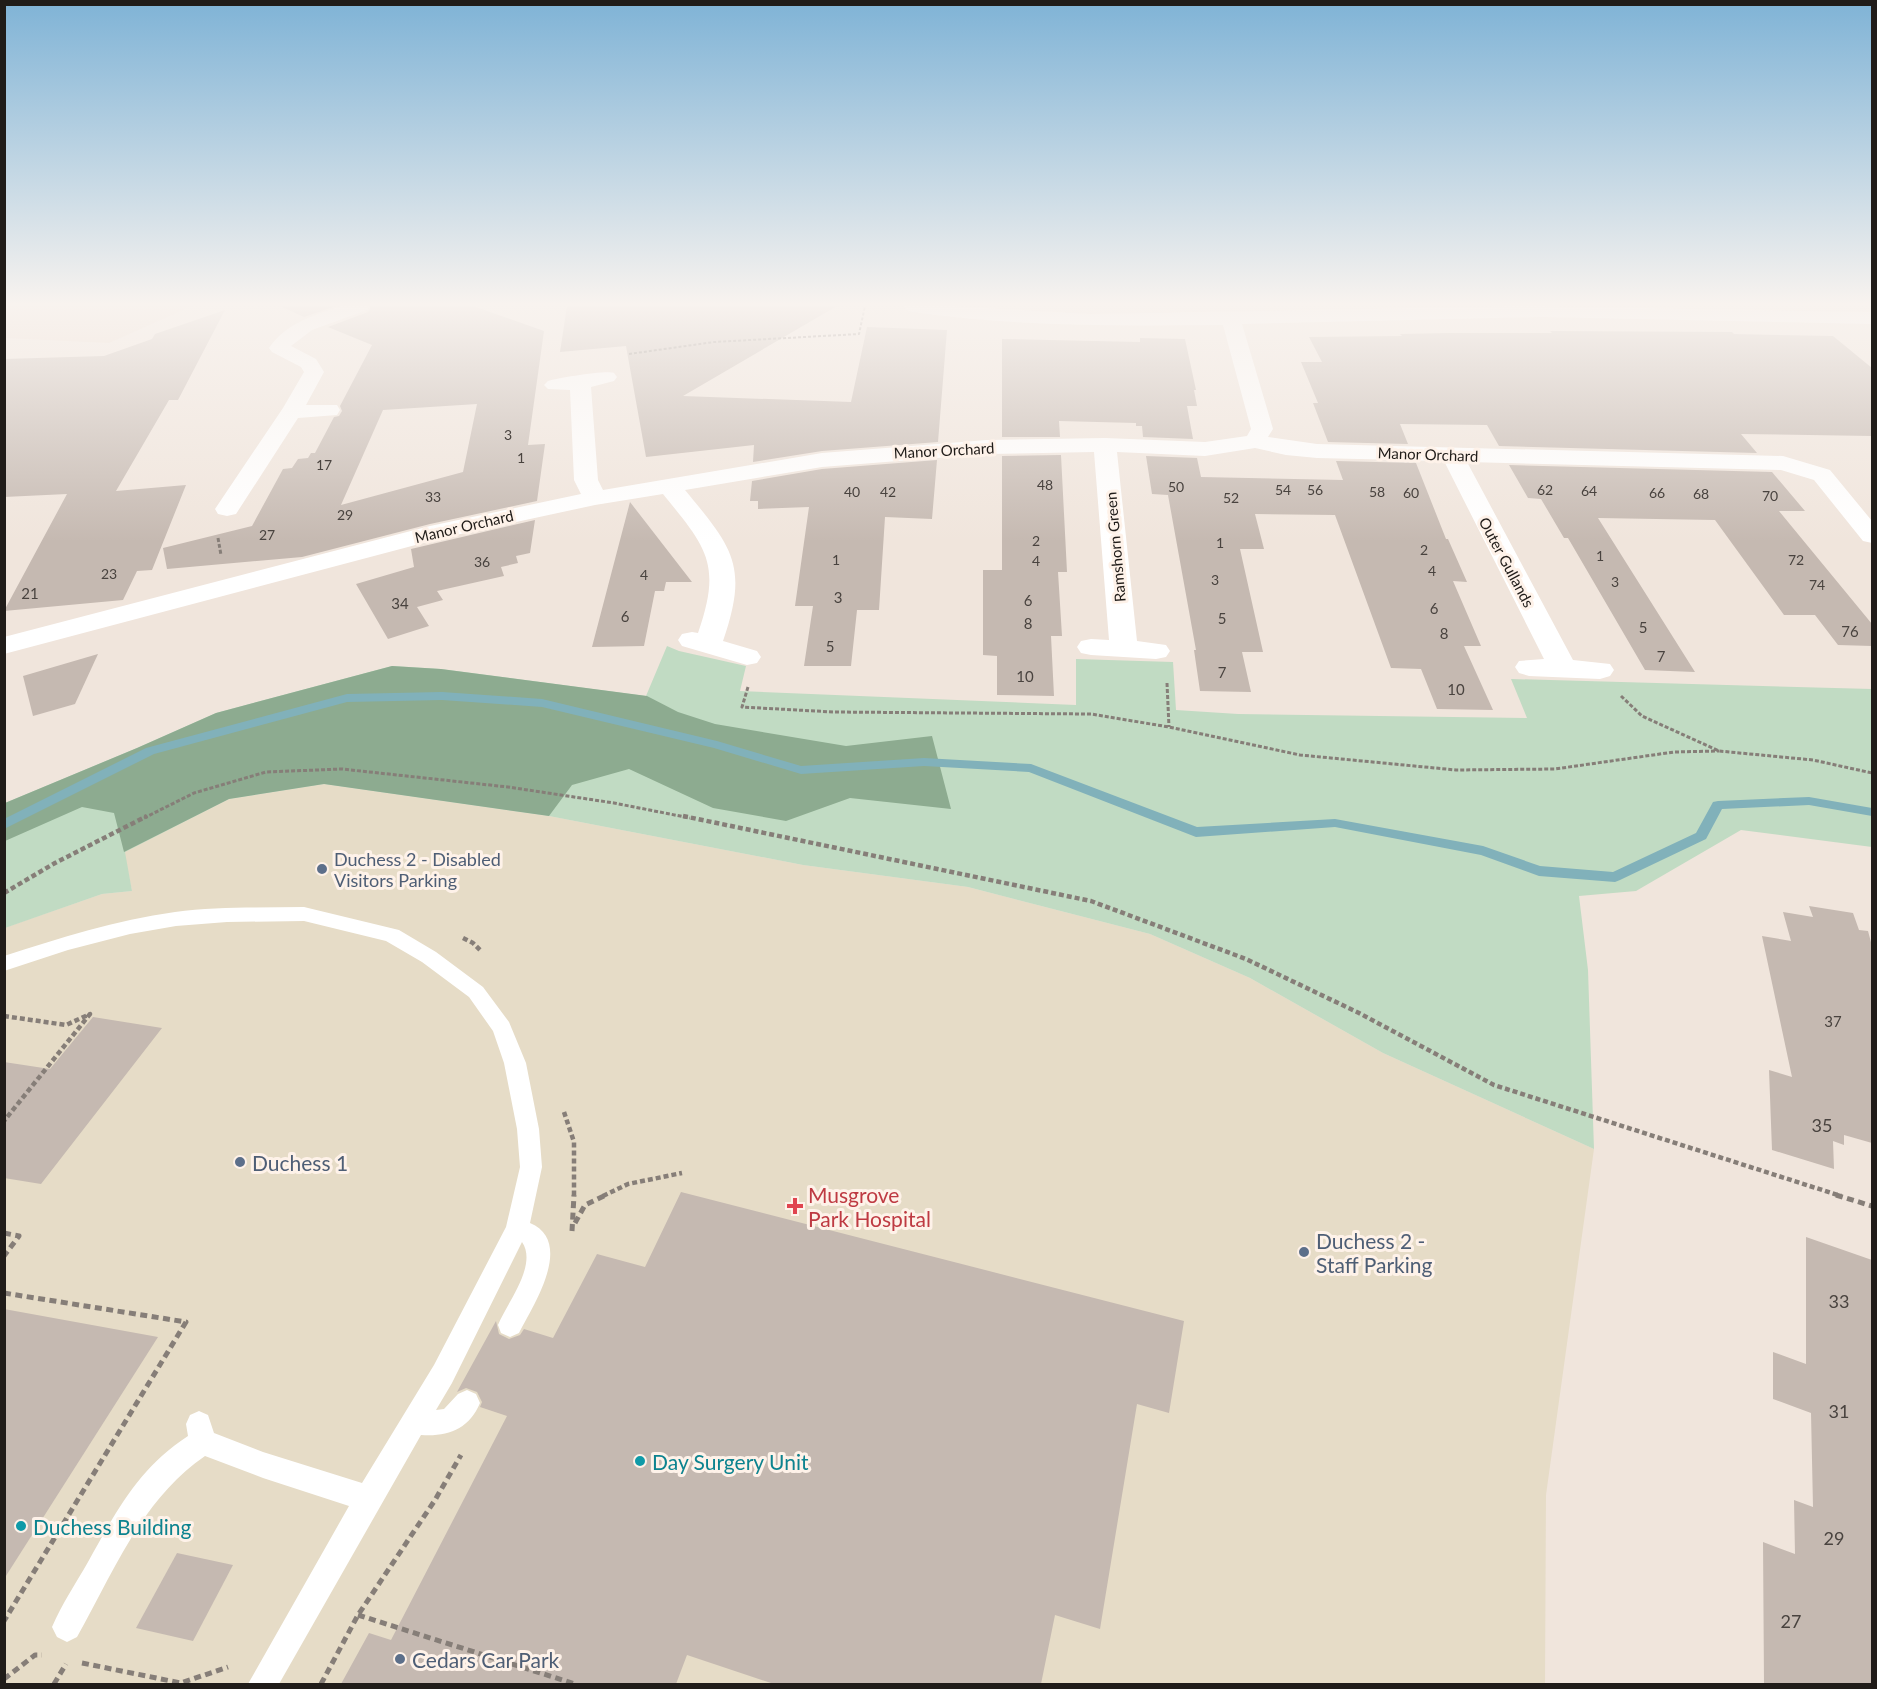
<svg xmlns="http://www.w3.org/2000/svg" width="1877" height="1689" font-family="Lato,sans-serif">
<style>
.built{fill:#ebd9cb}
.medical{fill:#e6dcc7}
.green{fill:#c1dbc3}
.forest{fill:#8dab90}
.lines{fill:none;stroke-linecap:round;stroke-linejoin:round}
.stream{fill:#81b1ba;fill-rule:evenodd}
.building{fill:#c5b9b1;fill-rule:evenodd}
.path-far3{stroke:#867e78;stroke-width:2;stroke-dasharray:3 2;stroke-linecap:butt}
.path-far2{stroke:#867e78;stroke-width:3;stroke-dasharray:4 2;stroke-linecap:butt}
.path-far1{stroke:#867e78;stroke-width:4.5;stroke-dasharray:5 3;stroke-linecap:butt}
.path{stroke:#867e78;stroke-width:5;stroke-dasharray:7 4.5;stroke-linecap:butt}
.service{fill:#fff;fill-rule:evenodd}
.minor{fill:#fff;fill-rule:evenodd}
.service-dot{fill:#5c6f8a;stroke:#fef2e9;stroke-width:2}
.health-dot{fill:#e0444e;stroke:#fef2e9;stroke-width:2}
.culture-dot{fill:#0f9aa8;stroke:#fef2e9;stroke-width:2}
.labels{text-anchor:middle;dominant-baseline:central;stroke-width:6;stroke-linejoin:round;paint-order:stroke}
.far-number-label{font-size:14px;fill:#49433f}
.far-street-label{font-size:15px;fill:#201c19;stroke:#fef2e9}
.number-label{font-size:15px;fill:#49433f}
.service-label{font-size:18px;fill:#4e5e75;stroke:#fef2e9;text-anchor:start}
.near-number-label{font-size:18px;fill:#49433f}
.near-service-label{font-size:21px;fill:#4e5e75;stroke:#fef2e9;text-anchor:start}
.near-health-label{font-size:21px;fill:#be3a42;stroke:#fef2e9;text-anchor:start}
.near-culture-label{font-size:21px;fill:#0d838f;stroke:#fef2e9;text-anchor:start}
</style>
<rect width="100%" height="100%" fill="#f0e5dc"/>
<polygon class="built" points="5,306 192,306 109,343 5,338"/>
<polygon class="medical" points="324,784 549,816 803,865 968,887 1150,934 1250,978 1383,1053 1594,1149 1546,1495 1545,1684 5,1684 4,928 102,894 132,891 124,852 229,799"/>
<polygon class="green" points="667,646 679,651 746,666 740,691 1076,705 1076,659 1173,662 1176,710 1238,714 1527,718 1511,679 1872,689 1872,847 1741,830 1636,891 1579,896 1588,970 1594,1149 1383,1053 1250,978 1150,934 968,887 803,865 549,816 324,784 229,799 125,852 132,891 102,894 5,928 5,803 137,748 216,713 392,666 441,669 646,696"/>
<polygon class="forest" points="392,666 441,669 647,696 678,712 715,724 846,746 932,736 951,809 850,798 786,821 713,808 629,769 572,785 549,816 324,784 229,799 124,852 114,813 82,807 5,841 5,803 137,748 216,713"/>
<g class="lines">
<polygon class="stream" points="442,692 542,699 717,741 801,766 924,758 1031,764 1197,827 1335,819 1483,846 1540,866 1613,872 1696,833 1713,802 1718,801 1809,797 1872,808 1872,816 1809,805 1722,809 1706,839 1620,880 1615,882 1539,876 1481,855 1335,827 1196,837 1029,772 924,766 801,774 714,748 542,707 442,700 347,702 154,754 4,829 4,819 146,748 347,694"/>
</g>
<g class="building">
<polygon points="280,306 336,306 304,317"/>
<path d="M 371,306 L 473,306 L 544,331 L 528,445 L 545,444 L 537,501 L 430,524 L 302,557 L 167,569 L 163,548 L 252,526 L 283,469 L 292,468 L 298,459 L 308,458 L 311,453 L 315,453 L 334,417 L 339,416 L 342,411 L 340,406 L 372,345 L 328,327 L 368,312 ZM 477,404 L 463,472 L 341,505 L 383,410 Z"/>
<polygon points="567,306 837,306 683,396 851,402 867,327 947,330 938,442 822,451 753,462 754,445 646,457 626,346 560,352"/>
<polygon points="225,310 178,400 169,400 116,491 186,485 152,570 137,571 123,600 4,611 67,494 4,497 4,359 104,356 152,339 155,334"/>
<polygon points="1550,331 1732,332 1734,334 1833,336 1872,368 1872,436 1741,434 1757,453 1499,446 1487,425 1400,424 1408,444 1328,442 1313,403 1318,403 1301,362 1322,362 1309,337 1402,336 1400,334 1448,333 1552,333"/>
<polygon points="1140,338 1185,339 1196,390 1194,390 1197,406 1187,406 1193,439 1143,437 1142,426 1136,426 1136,423 1059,421 1060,437 1002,437 1002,339 1140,342"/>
<polygon points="1061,455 1067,572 1058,572 1062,636 1051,636 1054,696 997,695 997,656 983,655 983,570 1002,570 1002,456"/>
<polygon points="1146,456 1197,458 1201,477 1343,480 1336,461 1416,463 1446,539 1448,539 1467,582 1453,581 1481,646 1464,646 1493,710 1437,709 1421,669 1391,668 1335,515 1255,514 1264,549 1240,549 1263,652 1242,652 1251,692 1200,691 1194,650 1196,650 1168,495 1152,494"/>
<polygon points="937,460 932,519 885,517 879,610 857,610 851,666 804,666 813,606 795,606 809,507 758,509 758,501 750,501 752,481 822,469"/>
<polygon points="1509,465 1772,472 1805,511 1779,511 1872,624 1872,646 1838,645 1815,615 1784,615 1715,520 1598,518 1695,672 1645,670 1568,538 1564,538 1541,499 1528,498"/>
<polygon points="630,502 692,582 666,582 664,591 655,591 644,646 592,647"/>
<polygon points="535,520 530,553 516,556 518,563 501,567 504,576 437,591 443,600 417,607 429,626 388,639 356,584 414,567 411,549"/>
<polygon points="98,654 75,704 33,716 23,676"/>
<polygon points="1809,906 1853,913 1859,930 1868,931 1872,946 1872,1143 1844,1135 1844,1145 1833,1141 1834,1169 1772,1150 1769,1070 1792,1077 1762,936 1791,941 1783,912 1813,917"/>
<polygon points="93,1017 162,1028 41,1184 4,1178 4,1062 50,1069"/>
<polygon points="681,1192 1184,1321 1169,1413 1137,1404 1100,1629 1055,1615 1041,1684 774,1684 687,1655 676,1684 341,1684 369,1633 391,1640 507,1416 480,1407 482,1402 477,1392 466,1388 457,1392 496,1321 499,1334 509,1339 520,1335 524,1329 553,1338 597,1254 645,1267"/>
<polygon points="1806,1237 1872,1260 1872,1684 1764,1684 1763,1542 1795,1554 1794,1500 1813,1507 1811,1413 1773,1399 1773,1352 1806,1364"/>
<polygon points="4,1309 158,1337 4,1579"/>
<polygon points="177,1553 233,1565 193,1641 136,1628"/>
</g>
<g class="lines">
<polyline class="path-far3" points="629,354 714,342 859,334 865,306"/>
<g class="path-far2">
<polyline points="218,538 221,555"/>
<polyline points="1167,683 1169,727"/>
<polyline points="748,687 742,707 833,712 1091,714 1169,727 1300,755 1456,770 1555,769 1674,752 1719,751"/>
<polyline points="1621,696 1642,716 1719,751 1813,760 1872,773"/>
<polyline points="144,818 194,793 266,772 342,769 508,787 614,803 690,818"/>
</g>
<g class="path-far1">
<polyline points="683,816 1091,901 1246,959 1359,1013 1494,1085 1841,1196"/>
<polyline points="4,893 55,863 147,816"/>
<polyline points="463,938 473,943 481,951"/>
<polyline points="4,1016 66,1025 90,1014 4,1121"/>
<polyline points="564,1112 574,1142 574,1196"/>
<polyline points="603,1196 628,1184 682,1173"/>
</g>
<g class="path">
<polyline points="1836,1195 1872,1206"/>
<polyline points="575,1223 585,1205 606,1195"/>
<polyline points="572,1231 574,1195"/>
<polyline points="4,1233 19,1236 4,1256"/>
<polyline points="4,1293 186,1322 4,1621"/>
<polyline points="358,1615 575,1684"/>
<polyline points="82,1663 181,1683 228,1667"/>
<polyline points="4,1679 35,1655 42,1655"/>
<polyline points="54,1684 66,1664"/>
<polyline points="321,1684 358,1615 435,1500 461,1455"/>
</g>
<path class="service" d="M 304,907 L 399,930 L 436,952 L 483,987 L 509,1022 L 526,1063 L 539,1129 L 542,1167 L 530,1223 C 575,1242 533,1306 519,1333 L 510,1337 L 501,1333 L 498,1325 C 507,1303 538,1265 522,1242 L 452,1383 L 436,1410 L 444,1409 L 458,1394 L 467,1390 L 476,1394 L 480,1403 C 469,1429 448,1437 421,1435 L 279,1684 L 248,1684 L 349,1506 L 263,1478 L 205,1456 C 142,1499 113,1573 77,1637 L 67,1642 L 57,1637 L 52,1627 C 62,1604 76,1583 88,1562 C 117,1510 138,1469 188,1436 L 186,1424 L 190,1415 L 199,1411 L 208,1415 L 214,1433 L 263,1452 L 362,1483 L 434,1365 L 506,1227 L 520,1167 L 517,1129 L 504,1063 L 493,1031 L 469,997 L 422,962 L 386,941 L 304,921 L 227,922 L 176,926 L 130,934 L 68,950 L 4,971 L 4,956 C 60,938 116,920 175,912 C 217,906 261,908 304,907 Z"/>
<g class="minor">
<path d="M 342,306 L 369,306 L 367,310 L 312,330 L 291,346 L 316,359 L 324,372 L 306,405 L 337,405 L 340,410 L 337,415 L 298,418 L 236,514 L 227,516 L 218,514 L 215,509 L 283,408 L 304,372 L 301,367 L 272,352 L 269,348 C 286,323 314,315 342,306 Z"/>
<path d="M 904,306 L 950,306 L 1090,314 L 1524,306 L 1872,312 L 1872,324 L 1541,317 L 1242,324 L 1273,429 L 1268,437 L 1317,444 L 1783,456 L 1830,470 L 1872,521 L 1872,543 L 1863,541 L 1814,480 L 1781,470 L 1467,462 L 1573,660 L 1610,664 L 1614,670 L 1610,676 L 1600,679 L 1529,676 L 1519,673 L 1515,667 L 1519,661 L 1544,659 L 1444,461 L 1317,458 L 1286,455 L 1255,448 L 1205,456 L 1117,452 L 1137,641 L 1166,645 L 1170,651 L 1166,657 L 1156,659 L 1091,655 L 1081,653 L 1077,647 L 1081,641 L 1091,639 L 1109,640 L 1094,452 L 987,454 L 822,467 L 685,490 C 733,548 749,566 723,641 L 757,651 L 761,657 L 757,663 L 747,665 L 682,646 L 678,640 L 682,634 L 692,632 L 698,633 C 722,564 707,548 663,494 L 595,505 L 442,538 L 4,654 L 4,637 L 430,526 L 581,494 L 574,480 L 570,390 L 548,389 L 544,385 L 548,381 C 558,378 606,370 614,373 L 617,377 L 614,381 L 591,387 L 598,480 L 603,490 L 822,453 L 987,440 L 1105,438 L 1205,442 L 1247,436 L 1251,429 L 1223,325 C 1119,326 1016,327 913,312 L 906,310 Z"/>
</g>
</g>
<linearGradient id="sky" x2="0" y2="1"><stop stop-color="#7fb3d6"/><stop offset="0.56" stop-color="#f8f3ef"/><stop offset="1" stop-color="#f8f3ef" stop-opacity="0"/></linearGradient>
<rect width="1877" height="542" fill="url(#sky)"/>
<g class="service-dot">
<circle cx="322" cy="869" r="6"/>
<circle cx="240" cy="1162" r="6"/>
<circle cx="1304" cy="1252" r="6"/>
<circle cx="400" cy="1659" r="6"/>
</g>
<path class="health-dot" d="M792 1197h6v6h6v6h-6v6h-6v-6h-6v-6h6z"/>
<g class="culture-dot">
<circle cx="640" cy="1461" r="6"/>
<circle cx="21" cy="1526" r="6"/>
</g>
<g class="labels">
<g class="far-number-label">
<text x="508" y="434">3</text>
<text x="521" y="457">1</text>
<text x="324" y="464">17</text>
<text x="1045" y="484">48</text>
<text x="1176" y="486">50</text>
<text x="1283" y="489">54</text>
<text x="1315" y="489">56</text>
<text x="1545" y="489">62</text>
<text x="1589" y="490">64</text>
<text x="852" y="491">40</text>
<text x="888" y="491">42</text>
<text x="1377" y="491">58</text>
<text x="1411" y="492">60</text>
<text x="1657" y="492">66</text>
<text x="1701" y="493">68</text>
<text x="1770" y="495">70</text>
<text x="433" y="496">33</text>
<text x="1231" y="497">52</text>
<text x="345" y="514">29</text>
<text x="267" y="534">27</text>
<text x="1036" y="540">2</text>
<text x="1220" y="542">1</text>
<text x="1424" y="549">2</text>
<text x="1600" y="555">1</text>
<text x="836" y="559">1</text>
<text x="1796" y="559">72</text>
<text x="1036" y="560">4</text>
<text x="482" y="561">36</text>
<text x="1432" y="570">4</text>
<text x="109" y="573">23</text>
<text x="644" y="574">4</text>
<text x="1215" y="579">3</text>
<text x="1615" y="581">3</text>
<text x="1817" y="584">74</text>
</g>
<g class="far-street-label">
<text transform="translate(944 450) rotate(-3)">Manor Orchard</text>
<text transform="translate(1428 454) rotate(2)">Manor Orchard</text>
<text transform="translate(464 526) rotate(-13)">Manor Orchard</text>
<text transform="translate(1115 547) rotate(-95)">Ramshorn Green</text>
<text transform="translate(1507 562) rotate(62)">Outer Gullands</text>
</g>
<g class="number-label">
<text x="30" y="593">21</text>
<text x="838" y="597">3</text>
<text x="1028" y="600">6</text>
<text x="400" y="603">34</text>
<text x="1434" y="608">6</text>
<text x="625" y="616">6</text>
<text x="1222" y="618">5</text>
<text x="1028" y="623">8</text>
<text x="1643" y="627">5</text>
<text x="1850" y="631">76</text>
<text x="1444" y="633">8</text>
<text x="830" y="646">5</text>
<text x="1661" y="656">7</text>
<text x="1222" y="672">7</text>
<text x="1025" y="676">10</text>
<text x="1456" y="689">10</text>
<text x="1833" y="1021">37</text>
</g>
<g class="service-label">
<text x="334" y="859">Duchess 2 - Disabled<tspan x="334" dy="21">Visitors Parking</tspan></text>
</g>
<g class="near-number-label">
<text x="1822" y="1125">35</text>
<text x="1839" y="1301">33</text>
<text x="1839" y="1411">31</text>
<text x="1834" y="1538">29</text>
<text x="1791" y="1621">27</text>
</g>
<g class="near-service-label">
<text x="252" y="1162">Duchess 1</text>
<text x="1316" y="1240">Duchess 2 -<tspan x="1316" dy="24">Staff Parking</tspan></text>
<text x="412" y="1659">Cedars Car Park</text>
</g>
<g class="near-health-label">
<text x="808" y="1194">Musgrove<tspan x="808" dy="24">Park Hospital</tspan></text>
</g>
<g class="near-culture-label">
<text x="652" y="1461">Day Surgery Unit</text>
<text x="33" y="1526">Duchess Building</text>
</g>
</g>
<rect width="1877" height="1689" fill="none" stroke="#201c19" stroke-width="12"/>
</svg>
